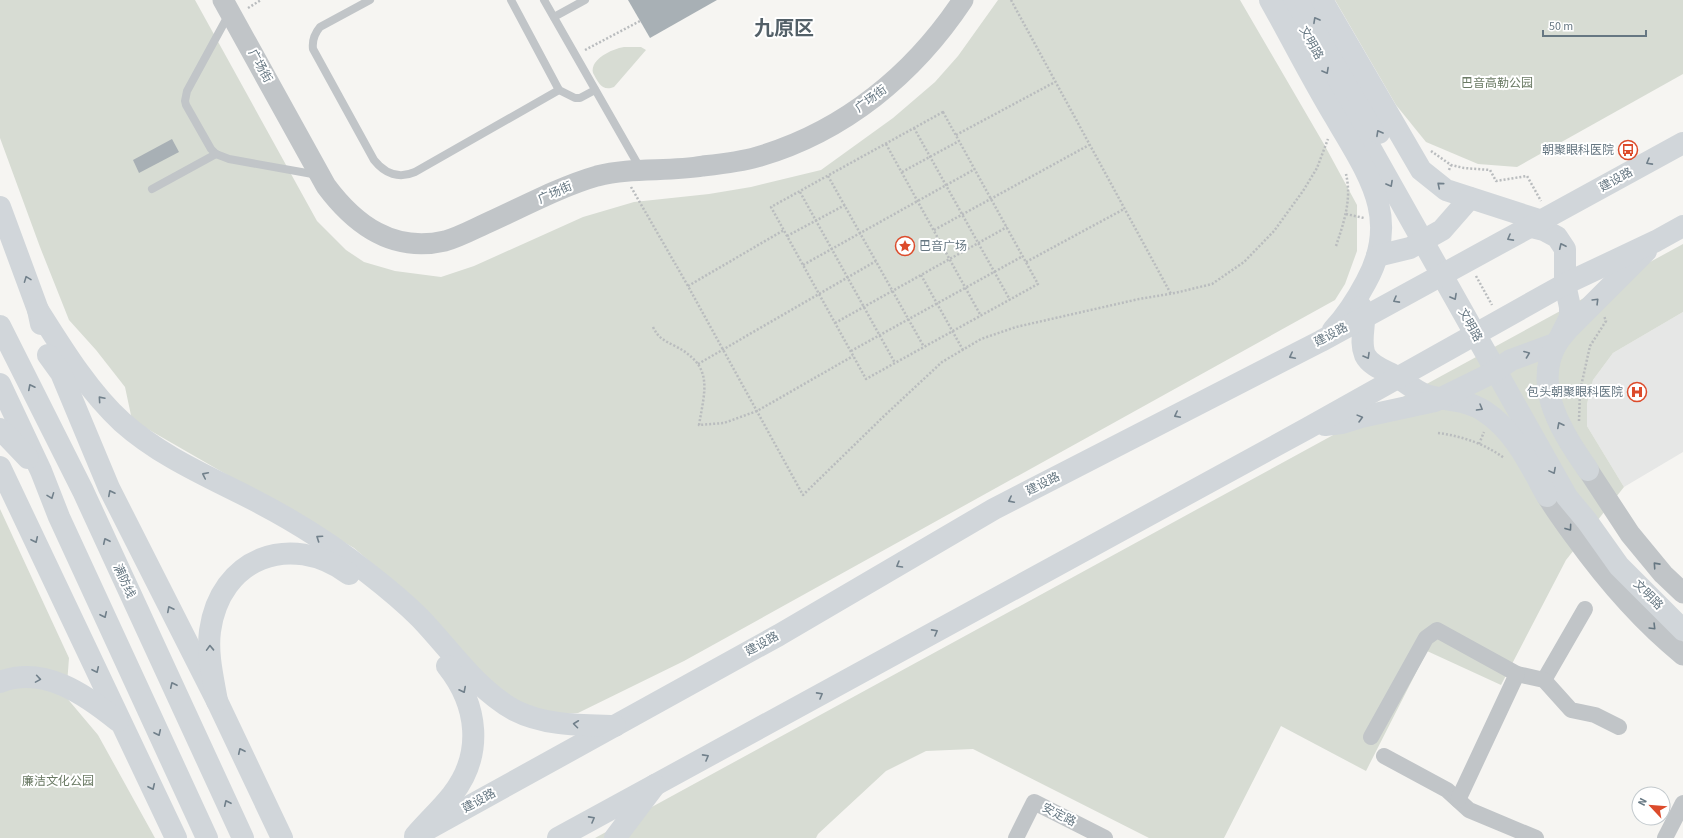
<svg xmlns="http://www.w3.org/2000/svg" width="1683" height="838" font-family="'Source Sans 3','Noto Sans SC',sans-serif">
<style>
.built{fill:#e6e7e6}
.green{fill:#d7dcd3}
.building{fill:#a8b0b5}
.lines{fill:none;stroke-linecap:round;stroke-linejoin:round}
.path{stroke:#b9bcbe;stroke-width:2.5;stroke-dasharray:2 2;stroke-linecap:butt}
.service{stroke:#c1c5c8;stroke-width:8}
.minor{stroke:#c1c5c8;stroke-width:16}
.tertiary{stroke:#c1c5c8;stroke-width:21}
.secondary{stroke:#d1d6da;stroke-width:22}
.primary{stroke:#d1d6da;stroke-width:22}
.trunk{stroke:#d1d6da;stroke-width:22}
.oneway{stroke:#71808b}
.oneway2{stroke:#667782}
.labels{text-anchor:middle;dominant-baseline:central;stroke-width:4;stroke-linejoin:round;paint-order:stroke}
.street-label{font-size:12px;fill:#667782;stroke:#fff}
.park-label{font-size:12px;fill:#6a7a64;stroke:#fff}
.poi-label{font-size:12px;fill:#667782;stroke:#fff;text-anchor:end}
.town-label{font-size:20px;font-weight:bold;fill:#536068;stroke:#fff}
</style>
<rect width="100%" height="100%" fill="#f6f5f2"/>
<polygon class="built" points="1683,312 1683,452 1624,487 1587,426 1587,404 1593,380 1613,353"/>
<g class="green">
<polygon points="0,0 195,0 317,221 346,250 364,262 395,271 441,277 474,266 583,217 634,202 709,194 751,187 821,170 893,118 935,82 958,56 998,0 1240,0 1325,146 1357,205 1357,251 1345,284 1335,300 684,661 578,713 545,714 511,698 484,677 418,603 354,548 132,420 125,387 96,350 69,320 40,247 0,138"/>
<polygon points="1335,0 1683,0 1683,74 1517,167 1478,164 1426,142 1396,105"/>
<path d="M 624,47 L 641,47 L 646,50 L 614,87 C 602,92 598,82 593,73 C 590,59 612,49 624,47 Z"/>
<polygon points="1683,244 1683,312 1613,353 1593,380 1587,404 1587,426 1624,487 1566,560 1501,685 1427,651 1366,771 1281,726 1224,838 1149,838 973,749 926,751 886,771 818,834 816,838 595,838"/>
<polygon points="0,509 69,658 66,697 98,735 155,838 0,838"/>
</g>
<g class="building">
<polygon points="628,0 717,0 650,38"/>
<polygon points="172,139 179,152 139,173 133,160"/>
</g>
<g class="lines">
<g class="path">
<polyline points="1011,0 1171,294"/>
<polyline points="248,8 261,0"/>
<polyline points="585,50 640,21"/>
<polygon points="943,112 1038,284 866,379 771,207"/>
<polyline points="914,128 1010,300"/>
<polyline points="956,135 1055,82"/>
<polyline points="886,144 981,316"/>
<polyline points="1431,151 1451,165 1464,168 1490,170 1496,181 1527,176 1541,201"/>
<polyline points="1449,170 1451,165"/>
<polyline points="902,172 959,141"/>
<polyline points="828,176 924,347"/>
<polyline points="631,187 688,286 803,495 883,417 942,362 981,339 1016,327 1139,299 1175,293 1212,284 1244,262 1274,231 1303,191 1317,168 1328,139"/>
<polyline points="800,192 895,363"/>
<polyline points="1346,214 1364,218"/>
<polyline points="934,230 1089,145"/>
<polyline points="787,236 845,205"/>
<path d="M 1336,246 C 1344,222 1352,199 1346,174"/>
<polyline points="1026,262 1124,209"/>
<polyline points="803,265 975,169"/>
<polyline points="921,275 963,350"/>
<polyline points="1476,276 1492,305"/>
<polyline points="688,286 784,230"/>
<polyline points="835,323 1007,227"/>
<path d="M 653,327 C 658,338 665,341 675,346 C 714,366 705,389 699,425 L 724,423 L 757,411 L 853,356"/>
<polyline points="851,351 1023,256"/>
<polyline points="698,364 876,261"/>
<polyline points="1566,389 1580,391"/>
<polyline points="1579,421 1580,391 1590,346 1606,321 1604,316"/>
<path d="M 1438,433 C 1462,436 1485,444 1504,458"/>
<polyline points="1479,444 1484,432"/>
</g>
<g class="service">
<path d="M 370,0 L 320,27 C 315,33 312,41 313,49 L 374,160 C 385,174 399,179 415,172 L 559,90"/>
<polyline points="511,0 559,90 575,98 580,98 595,90"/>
<polyline points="544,0 640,168"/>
<polyline points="229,14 187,91 185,101 186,105 211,149 216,154 229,159 318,175"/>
<polyline points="554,17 585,0"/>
<polyline points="152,189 216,154"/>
</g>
<g class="minor">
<polyline points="1544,680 1585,609"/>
<polyline points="1371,737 1426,638 1437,630 1517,674 1544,680 1571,710 1595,715 1619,727"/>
<polyline points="1384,756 1447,790 1469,810 1536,838"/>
<polyline points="1458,800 1517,674"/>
<polyline points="1016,838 1034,802 1105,838"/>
<polyline points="1665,838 1683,803"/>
</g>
<g class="tertiary">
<path d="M 223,0 L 326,186 C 355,225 393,253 445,241 C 459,237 472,230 485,224 C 521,208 559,187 597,176 C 631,167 668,172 703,166 C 721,164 740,162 757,157 C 844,132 914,74 963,0"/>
<polyline points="1588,470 1630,534 1663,574 1683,593"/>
<path d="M 1547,496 C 1555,510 1565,523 1575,537 C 1606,580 1641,621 1683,655"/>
</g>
<g class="secondary">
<polyline points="1287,0 1567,497 1587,521 1619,566 1683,630"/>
<polyline points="1305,0 1379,133"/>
</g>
<g class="primary">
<path d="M 1270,0 C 1292,39 1312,79 1335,117 C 1367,173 1402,217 1366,282 C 1357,299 1347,315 1333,330"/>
<polyline points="1322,0 1421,170 1446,190 1542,221"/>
<polyline points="1377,256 1410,248 1442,230 1470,198"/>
<path d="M 1361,307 C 1362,311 1364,315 1364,319 C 1364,331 1360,343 1365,355 C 1371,367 1387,371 1397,377 C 1407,383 1415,391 1426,395 C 1446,401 1466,399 1484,411 C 1515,431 1530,465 1547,496"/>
<polyline points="1325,425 1342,423 1361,417 1435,401 1490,374 1511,360 1557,343 1570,317 1570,307 1565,284 1565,249 1557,237 1544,230 1532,227"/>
<path d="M 1588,470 C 1564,435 1531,387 1557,343 C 1560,338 1565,333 1568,329 L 1646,251"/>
<polyline points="419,834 779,635 994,509 1321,341 1683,143"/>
<polyline points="558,838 1308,428 1565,284 1656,241 1683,226"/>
</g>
<g class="trunk">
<polyline points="0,207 38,310 41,324"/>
<path d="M 38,310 C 62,348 89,392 122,422 C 160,456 207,476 252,499 C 293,520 333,545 369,574 C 387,588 404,602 420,618 C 450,649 475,688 514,710 C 545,726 581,725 615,726"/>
<polyline points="0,326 83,491 243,838"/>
<polyline points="48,355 61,373 109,488 217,701 282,838"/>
<polyline points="0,384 41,471 59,517 207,838"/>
<polyline points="0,429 28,458"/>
<polyline points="0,467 176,838"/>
<path d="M 0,682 C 44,665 86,695 118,721"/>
<path d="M 217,701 C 213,678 207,654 210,631 C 220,558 290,531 349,574"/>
<path d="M 415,836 C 427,822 441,809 452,795 C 484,754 478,705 447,666"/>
<polyline points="615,838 655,785"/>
</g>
</g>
<defs><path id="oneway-chevron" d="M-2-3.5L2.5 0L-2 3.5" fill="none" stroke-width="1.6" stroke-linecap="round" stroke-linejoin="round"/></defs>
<g class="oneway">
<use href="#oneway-chevron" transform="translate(1316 20) rotate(-119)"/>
<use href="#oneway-chevron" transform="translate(1326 71) rotate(61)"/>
<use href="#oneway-chevron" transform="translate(1379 133) rotate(-119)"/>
<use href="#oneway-chevron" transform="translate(1649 162) rotate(151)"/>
<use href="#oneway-chevron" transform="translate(1390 184) rotate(61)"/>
<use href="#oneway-chevron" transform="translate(1440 185) rotate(-140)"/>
<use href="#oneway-chevron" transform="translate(1510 238) rotate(151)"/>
<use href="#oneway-chevron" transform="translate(1562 246) rotate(-115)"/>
<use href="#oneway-chevron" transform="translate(27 279) rotate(-111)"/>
<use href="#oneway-chevron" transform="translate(1454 297) rotate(61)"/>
<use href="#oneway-chevron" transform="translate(1396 300) rotate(151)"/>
<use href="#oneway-chevron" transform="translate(1596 301) rotate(-45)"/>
<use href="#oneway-chevron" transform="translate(1527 354) rotate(-21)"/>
<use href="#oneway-chevron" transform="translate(1292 356) rotate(153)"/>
<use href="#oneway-chevron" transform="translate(1367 356) rotate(60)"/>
<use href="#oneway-chevron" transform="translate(31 387) rotate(-117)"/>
<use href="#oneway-chevron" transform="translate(101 399) rotate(-131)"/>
<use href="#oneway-chevron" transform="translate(1480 408) rotate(30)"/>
<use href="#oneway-chevron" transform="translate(1177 415) rotate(153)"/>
<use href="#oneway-chevron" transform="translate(1360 418) rotate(-15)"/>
<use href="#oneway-chevron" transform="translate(1560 425) rotate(-117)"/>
<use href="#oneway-chevron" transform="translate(1553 471) rotate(62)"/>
<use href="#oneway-chevron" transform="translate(205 475) rotate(-154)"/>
<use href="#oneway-chevron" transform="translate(111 493) rotate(-117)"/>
<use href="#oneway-chevron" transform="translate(51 496) rotate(69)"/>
<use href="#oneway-chevron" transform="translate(1011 500) rotate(153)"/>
<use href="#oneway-chevron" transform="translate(319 538) rotate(-146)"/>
<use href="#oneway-chevron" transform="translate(35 540) rotate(65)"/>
<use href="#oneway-chevron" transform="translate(106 541) rotate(-115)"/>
<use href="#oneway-chevron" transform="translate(899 565) rotate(150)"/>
<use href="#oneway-chevron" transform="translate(170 609) rotate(-117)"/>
<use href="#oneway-chevron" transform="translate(104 615) rotate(65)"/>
<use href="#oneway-chevron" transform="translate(935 632) rotate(-29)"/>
<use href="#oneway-chevron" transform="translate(210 648) rotate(-92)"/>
<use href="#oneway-chevron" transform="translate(96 670) rotate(65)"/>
<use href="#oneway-chevron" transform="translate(38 679) rotate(9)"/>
<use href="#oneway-chevron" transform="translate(173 685) rotate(-115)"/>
<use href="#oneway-chevron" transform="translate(463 690) rotate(63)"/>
<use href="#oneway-chevron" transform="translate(820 695) rotate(-29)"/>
<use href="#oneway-chevron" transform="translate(576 724) rotate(-173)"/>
<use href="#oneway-chevron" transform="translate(158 733) rotate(65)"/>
<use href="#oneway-chevron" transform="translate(241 751) rotate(-115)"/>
<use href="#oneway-chevron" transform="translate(706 757) rotate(-29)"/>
<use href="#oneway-chevron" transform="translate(152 787) rotate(65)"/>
<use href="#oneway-chevron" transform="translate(227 803) rotate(-115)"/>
<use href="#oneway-chevron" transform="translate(592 819) rotate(-29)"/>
</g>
<g class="oneway2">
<use href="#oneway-chevron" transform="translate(1569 528) rotate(54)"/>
<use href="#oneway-chevron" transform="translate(1656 565) rotate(-132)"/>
<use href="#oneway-chevron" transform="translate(1653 627) rotate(45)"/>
</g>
<defs>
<symbol id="bus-ring" viewBox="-11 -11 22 22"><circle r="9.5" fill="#fff" stroke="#dc4b2b" stroke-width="1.5"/><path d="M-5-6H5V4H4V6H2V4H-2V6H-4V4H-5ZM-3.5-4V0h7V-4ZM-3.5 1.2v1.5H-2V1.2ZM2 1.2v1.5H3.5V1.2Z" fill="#dc4b2b"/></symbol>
<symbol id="sight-ring" viewBox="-11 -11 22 22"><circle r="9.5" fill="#fff" stroke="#dc4b2b" stroke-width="1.5"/><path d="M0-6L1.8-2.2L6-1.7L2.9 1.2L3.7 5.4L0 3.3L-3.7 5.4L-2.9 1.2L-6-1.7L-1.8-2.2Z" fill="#dc4b2b"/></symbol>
<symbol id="hospital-ring" viewBox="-11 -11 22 22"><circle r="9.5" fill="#fff" stroke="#dc4b2b" stroke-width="1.5"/><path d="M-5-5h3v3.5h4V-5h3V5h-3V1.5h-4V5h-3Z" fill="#dc4b2b"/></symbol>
</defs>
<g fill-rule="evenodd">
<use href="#bus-ring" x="1617" y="139" width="22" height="22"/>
<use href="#sight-ring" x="894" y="235" width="22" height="22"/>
<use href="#hospital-ring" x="1626" y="381" width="22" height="22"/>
</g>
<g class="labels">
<g class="street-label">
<text transform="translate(1311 43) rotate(61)">文明路</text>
<text transform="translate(260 66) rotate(61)">广场街</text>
<text transform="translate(871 99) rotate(-37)">广场街</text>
<text transform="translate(1616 180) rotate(-29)">建设路</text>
<text transform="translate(555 193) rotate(-24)">广场街</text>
<text transform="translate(1470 325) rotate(61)">文明路</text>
<text transform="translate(1331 335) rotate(-28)">建设路</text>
<text transform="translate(1043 484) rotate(-27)">建设路</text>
<text transform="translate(124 581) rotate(65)">满防线</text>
<text transform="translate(1648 595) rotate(45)">文明路</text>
<text transform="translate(762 644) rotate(-29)">建设路</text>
<text transform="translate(479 801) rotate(-29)">建设路</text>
<text transform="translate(1059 815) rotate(27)">安定路</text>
</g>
<g class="park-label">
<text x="1497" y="83">巴音高勒公园</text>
<text x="58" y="781">廉洁文化公园</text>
</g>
<g class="poi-label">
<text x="1614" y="150">朝聚眼科医院</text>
<text x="919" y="246" text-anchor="start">巴音广场</text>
<text x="1623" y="392">包头朝聚眼科医院</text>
</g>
<g class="town-label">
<text x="784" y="29">九原区</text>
</g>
</g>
<g transform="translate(1651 806) rotate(296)"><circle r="19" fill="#ffffff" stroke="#c2c9cd"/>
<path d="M0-3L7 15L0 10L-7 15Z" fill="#dc4b2b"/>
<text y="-6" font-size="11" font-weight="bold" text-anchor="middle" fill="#667782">N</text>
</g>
<path d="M1543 30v6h103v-6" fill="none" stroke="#667782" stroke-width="2"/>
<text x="1549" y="30" font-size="12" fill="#667782" stroke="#ffffff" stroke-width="3" paint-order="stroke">50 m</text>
</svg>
